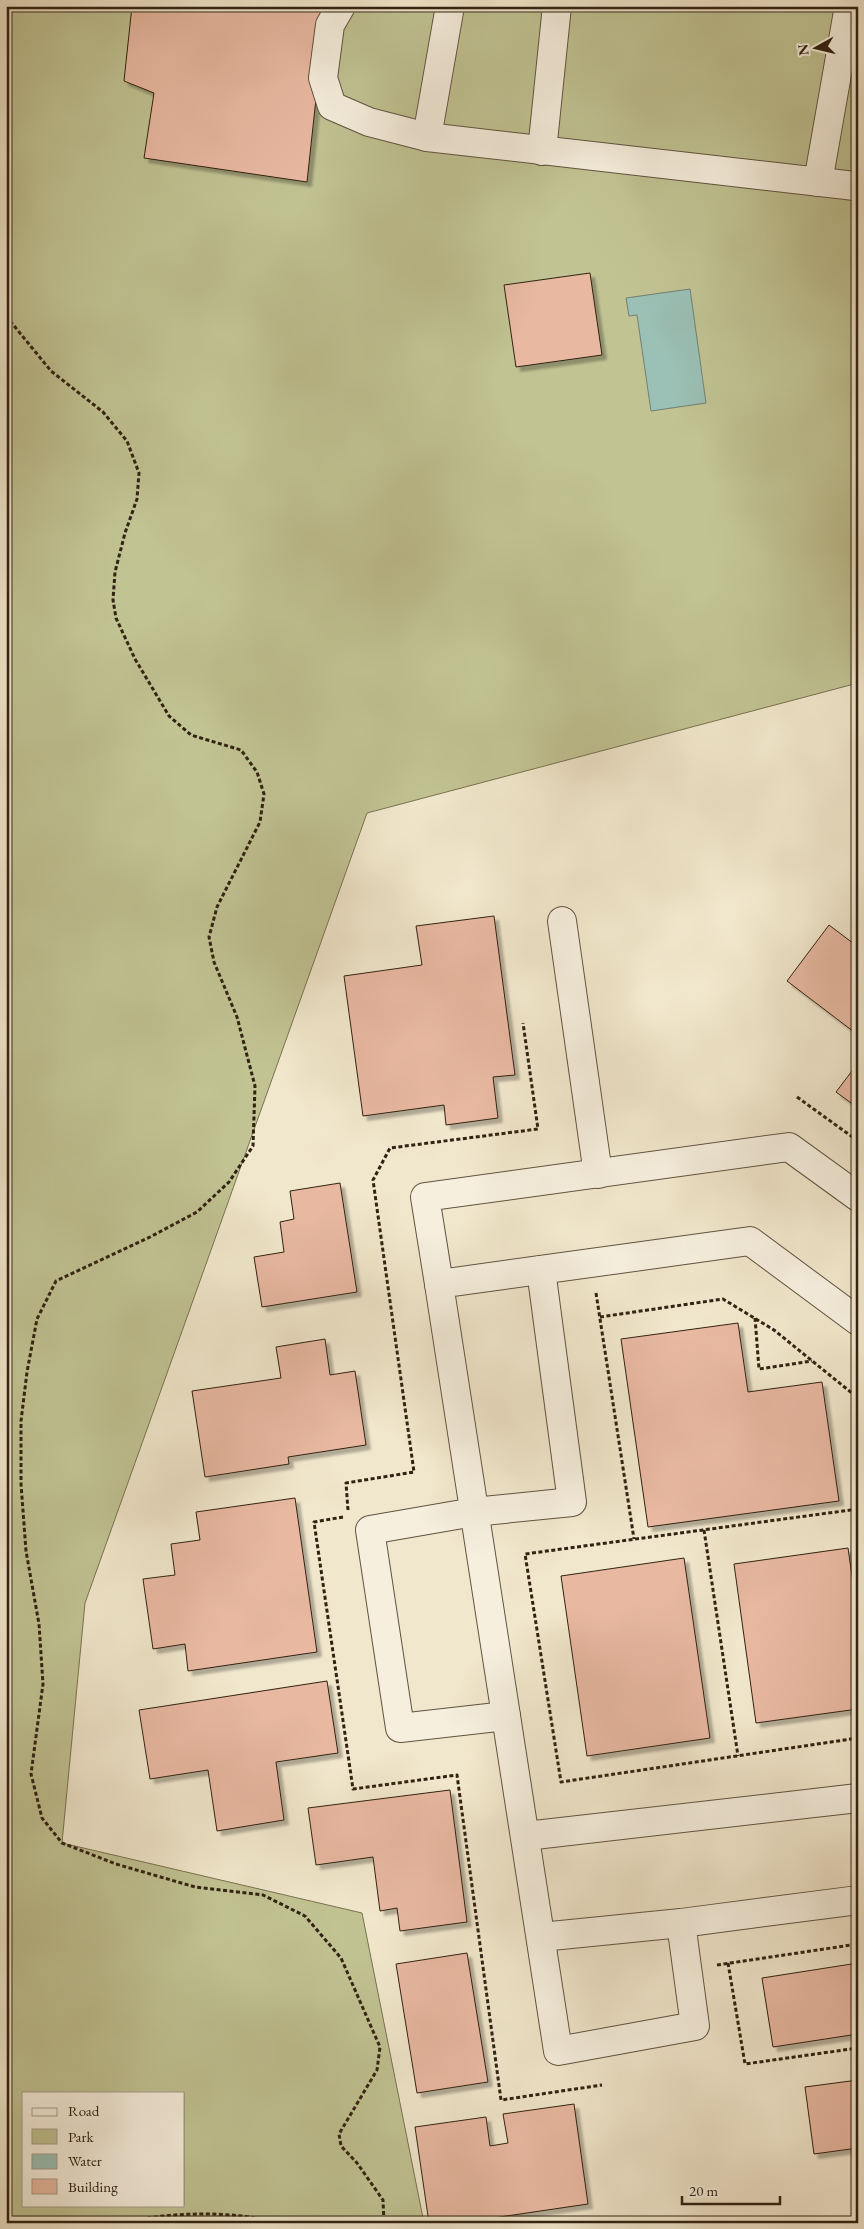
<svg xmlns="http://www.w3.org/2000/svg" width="864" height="2229" font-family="'EB Garamond',serif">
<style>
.green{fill:#c1c393;stroke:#797252;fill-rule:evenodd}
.water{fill:#9bc0b5;stroke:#718174}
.building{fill:#e8b8a1;stroke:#312212;filter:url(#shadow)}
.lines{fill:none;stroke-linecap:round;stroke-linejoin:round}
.minor-casing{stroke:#615340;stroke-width:30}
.path{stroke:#312212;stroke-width:3;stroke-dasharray:4 2.5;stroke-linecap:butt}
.minor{stroke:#f6efde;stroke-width:28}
</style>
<defs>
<filter id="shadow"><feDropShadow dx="4.5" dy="4.5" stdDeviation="1" flood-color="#0004"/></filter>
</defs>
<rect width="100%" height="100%" fill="#f1e7cc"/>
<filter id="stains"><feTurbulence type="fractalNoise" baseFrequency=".004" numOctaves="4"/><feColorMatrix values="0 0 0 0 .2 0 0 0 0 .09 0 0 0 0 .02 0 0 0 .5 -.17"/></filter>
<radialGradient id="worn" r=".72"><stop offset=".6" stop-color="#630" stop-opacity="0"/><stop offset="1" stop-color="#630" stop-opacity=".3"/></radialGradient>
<path class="green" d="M 6,6 L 858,6 L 858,683 L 367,813 L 85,1603 L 62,1843 L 362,1913 L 424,2223 L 6,2223 ZM 24,2093 L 184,2093 L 184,2205 L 24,2205 Z"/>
<polygon class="water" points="690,289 706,403 651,411 637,315 629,316 626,298"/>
<g class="building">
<polygon points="132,6 326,6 307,182 144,158 154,93 124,81"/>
<polygon points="590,273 602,355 516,367 504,285"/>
<polygon points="494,916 515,1075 493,1077 498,1118 446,1125 444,1105 363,1116 344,976 422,965 416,926"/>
<polygon points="829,925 858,947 858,1035 787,981"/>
<polygon points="858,1063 858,1108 836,1092"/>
<polygon points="340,1183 357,1292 262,1307 254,1257 284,1252 280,1222 294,1219 290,1191"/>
<polygon points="738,1323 748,1392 822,1382 839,1501 648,1527 621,1339"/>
<polygon points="325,1339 330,1375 355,1371 366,1445 288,1457 289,1464 205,1477 192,1391 281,1378 276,1347"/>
<polygon points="295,1498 317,1652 188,1671 185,1644 153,1649 143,1579 175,1575 171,1544 200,1540 196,1512"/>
<polygon points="848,1548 858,1618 858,1709 756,1723 734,1564"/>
<polygon points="684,1558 710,1738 587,1756 561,1576"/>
<polygon points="327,1681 338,1753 276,1762 284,1820 217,1831 208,1770 150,1779 139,1710"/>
<polygon points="450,1790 467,1922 400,1931 397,1908 380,1911 373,1857 316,1865 308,1808"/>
<polygon points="467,1953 488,2082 417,2093 396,1964"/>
<polygon points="858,1963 858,2034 773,2047 762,1978"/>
<polygon points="858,2080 858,2148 814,2154 805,2087"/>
<polygon points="574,2104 588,2204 459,2223 429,2223 415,2127 486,2117 490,2146 508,2143 503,2114"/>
</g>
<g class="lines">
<defs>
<g id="minor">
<polyline points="341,6 330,25 323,78 332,106 369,122 427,137"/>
<polyline points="450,6 427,137 855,186"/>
<polyline points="542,151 557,6"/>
<polyline points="818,182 849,6"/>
<polyline points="562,921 598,1174"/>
<polyline points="439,1284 425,1197 789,1147 858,1197"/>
<polyline points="858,1321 750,1241 439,1284 558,2051 695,2026 681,1923 858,1900"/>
<polyline points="506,1716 400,1728 370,1530 474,1512 572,1502 541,1270"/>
<polyline points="526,1836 858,1798"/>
<polyline points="541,1937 681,1923"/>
</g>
</defs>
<use href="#minor" class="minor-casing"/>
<g class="path">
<polyline points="6,316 51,371 103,412 127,441 139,473 137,499 125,533 115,572 113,600 116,618 135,659 169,716 191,735 241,750 257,772 264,794 260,822 217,907 209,937 214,962 237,1017 255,1086 253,1146 229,1182 197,1212 150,1237 56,1281 37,1319 27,1372 21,1421 21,1484 26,1551 39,1624 43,1684 31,1774 42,1818 62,1843 116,1864 195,1887 263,1895 305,1916 341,1958 380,2047 377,2070 339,2134 341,2146 357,2163 383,2200 384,2223"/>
<polyline points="797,1097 858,1141"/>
<polyline points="596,1293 634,1539"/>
<polyline points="600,1317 723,1299 774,1330 858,1398"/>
<polyline points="755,1318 759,1369 812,1361"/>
<polyline points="858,1509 525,1554 561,1782 858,1738"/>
<polyline points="348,1510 346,1483 414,1472 373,1180 390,1148 538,1129 523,1023"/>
<polyline points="343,1517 314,1522 353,1789 457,1775 501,2100 602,2085"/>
<polyline points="704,1530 738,1756"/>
<polyline points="728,1963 745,2064 858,2048"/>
<polyline points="717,1965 858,1944"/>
<polyline points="6,2220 11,2223"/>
<path d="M 122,2223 C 166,2212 234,2210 278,2223"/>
</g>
<use href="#minor" class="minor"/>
</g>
<rect width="864" height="2229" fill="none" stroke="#f1e7cc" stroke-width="25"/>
<rect x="8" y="8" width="849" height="2214" fill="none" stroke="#312212" stroke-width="2.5"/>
<rect x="12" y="12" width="839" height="2204" fill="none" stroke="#312212"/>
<rect x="22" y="2092" width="162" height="115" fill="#f6efde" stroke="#a79d8c"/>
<rect x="32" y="2108" width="25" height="8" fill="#f6efde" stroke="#a79d8c"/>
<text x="68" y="2116" font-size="15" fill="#312212">Road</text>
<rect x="32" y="2129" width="25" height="15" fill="#c1c393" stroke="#a79d8c"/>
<text x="68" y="2142" font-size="15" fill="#312212">Park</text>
<rect x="32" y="2154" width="25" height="15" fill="#9bc0b5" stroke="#a79d8c"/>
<text x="68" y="2166" font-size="15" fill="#312212">Water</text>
<rect x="32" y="2179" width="25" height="15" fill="#e8b8a1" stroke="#a79d8c"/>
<text x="68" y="2192" font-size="15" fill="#312212">Building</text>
<g transform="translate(816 48) rotate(262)" stroke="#f6efde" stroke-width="4" paint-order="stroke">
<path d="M0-4L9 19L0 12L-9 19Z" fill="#312212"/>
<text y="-8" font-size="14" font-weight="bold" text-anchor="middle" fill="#312212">N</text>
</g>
<path d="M682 2196v8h98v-8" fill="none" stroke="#312212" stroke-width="2.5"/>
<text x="689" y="2196" font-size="15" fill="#312212" stroke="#f6efde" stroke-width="4" paint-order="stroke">20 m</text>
<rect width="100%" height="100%" filter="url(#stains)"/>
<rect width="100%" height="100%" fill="url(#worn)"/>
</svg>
